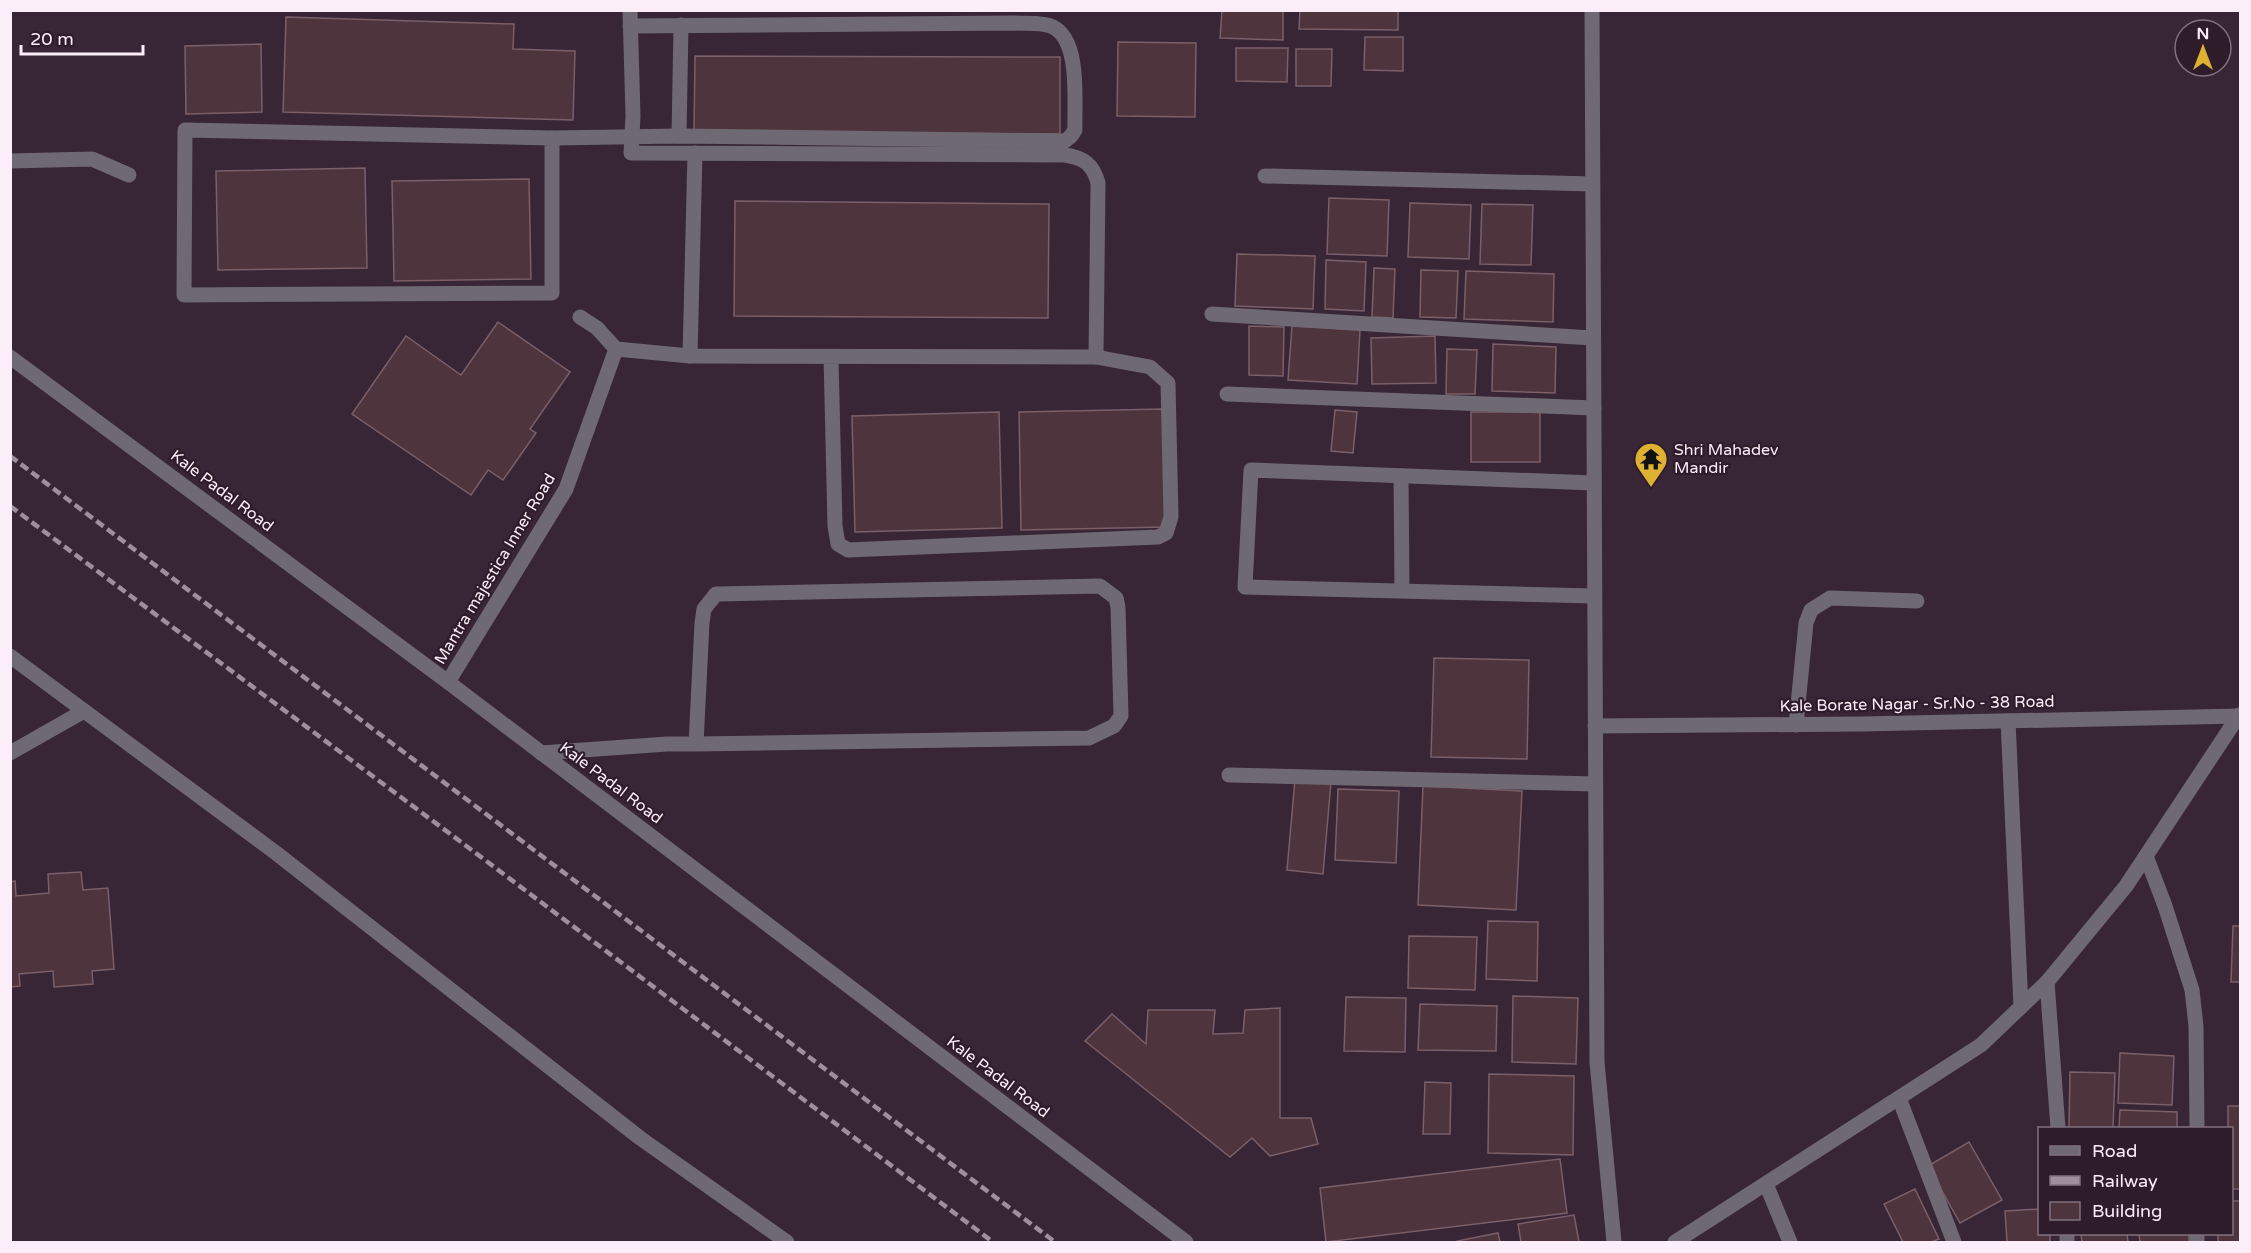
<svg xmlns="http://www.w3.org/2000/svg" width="2251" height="1253" font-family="'Varela Round',sans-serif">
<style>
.building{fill:#4d343d;stroke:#7b5f69;stroke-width:1.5}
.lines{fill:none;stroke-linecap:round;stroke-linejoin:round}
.minor{stroke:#6e6973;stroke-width:15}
.rail{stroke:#9f8f9c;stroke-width:4.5;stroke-dasharray:9 4.5;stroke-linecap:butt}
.labels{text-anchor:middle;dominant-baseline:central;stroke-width:4.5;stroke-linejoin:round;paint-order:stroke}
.poi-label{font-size:16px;fill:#fbeef8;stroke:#2e1c2b;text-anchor:start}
.street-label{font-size:16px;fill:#fbeef8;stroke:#2e1c2b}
</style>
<rect width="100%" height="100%" fill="#382535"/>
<g class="building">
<polygon points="1222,10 1283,10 1283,40 1220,38"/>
<polygon points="1300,10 1398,10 1398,30 1299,29"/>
<polygon points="286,17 514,24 513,49 575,51 573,120 283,112"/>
<polygon points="1365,37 1403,37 1403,71 1364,70"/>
<polygon points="1118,42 1196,43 1195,117 1117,116"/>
<polygon points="261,44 262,112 186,114 185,46"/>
<polygon points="1236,48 1288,48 1287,82 1236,81"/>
<polygon points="1296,49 1332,49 1331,86 1296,86"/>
<polygon points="695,56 1060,57 1060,134 694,132"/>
<polygon points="365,168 367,268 218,270 216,171"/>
<polygon points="529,179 531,279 394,281 392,181"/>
<polygon points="1329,198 1389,200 1387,256 1327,254"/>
<polygon points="735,201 1049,204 1048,318 734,316"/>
<polygon points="1410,203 1471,205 1469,259 1408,257"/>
<polygon points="1482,204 1533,205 1531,265 1480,264"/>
<polygon points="1237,254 1315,256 1313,309 1235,306"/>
<polygon points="1326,260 1366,262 1364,311 1325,309"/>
<polygon points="1374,268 1395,269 1393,318 1372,317"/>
<polygon points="1421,270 1458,271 1456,318 1420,317"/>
<polygon points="1466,271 1554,274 1553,322 1464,319"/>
<polygon points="498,322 570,372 530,429 536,433 503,480 488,470 471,495 352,414 406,336 461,375"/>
<polygon points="1249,326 1284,327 1283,376 1249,375"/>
<polygon points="1292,326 1360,330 1357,384 1288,380"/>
<polygon points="1435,336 1436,383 1372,384 1371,338"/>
<polygon points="1493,344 1556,347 1555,393 1492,391"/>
<polygon points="1447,349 1477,350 1475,394 1446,394"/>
<polygon points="1163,409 1166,527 1021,530 1019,412"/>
<polygon points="1335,410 1357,412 1353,453 1331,451"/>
<polygon points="999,412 1002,528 855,532 852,416"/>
<rect x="1471" y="412" width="69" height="50"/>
<polygon points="1434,658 1529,660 1527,759 1431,757"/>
<polygon points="1295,779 1331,782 1323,874 1287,870"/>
<polygon points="1423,786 1522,791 1516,910 1418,905"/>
<polygon points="1338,789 1399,791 1396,863 1335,860"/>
<polygon points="81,872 83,890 108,888 114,969 92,971 93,984 54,987 53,971 19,974 20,986 10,987 10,882 15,881 16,896 49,893 48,874"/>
<polygon points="1488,921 1538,922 1537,981 1486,979"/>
<polygon points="2233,926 2240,926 2240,982 2231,982"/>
<polygon points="1409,936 1477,937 1475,990 1408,988"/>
<polygon points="1513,996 1578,998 1576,1064 1512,1062"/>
<polygon points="1346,997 1406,998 1405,1052 1344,1051"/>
<polygon points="1420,1004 1497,1006 1496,1051 1418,1050"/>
<polygon points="1280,1008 1280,1118 1311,1118 1318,1144 1270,1156 1252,1138 1230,1157 1085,1041 1112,1014 1146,1044 1148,1010 1215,1010 1213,1034 1243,1033 1245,1010"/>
<polygon points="2120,1053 2174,1056 2172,1105 2118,1103"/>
<polygon points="2070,1072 2115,1073 2113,1128 2069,1128"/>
<polygon points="1489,1074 1574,1076 1573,1155 1488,1153"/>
<polygon points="1425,1082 1451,1083 1450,1134 1423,1134"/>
<polygon points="2228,1106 2240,1106 2240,1189 2232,1189 2232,1128 2228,1128"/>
<polygon points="2120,1110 2177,1112 2177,1128 2119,1128"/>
<polygon points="1969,1142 2002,1200 1960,1223 1928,1166"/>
<polygon points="1560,1159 1567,1213 1326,1242 1320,1188"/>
<polygon points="1915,1189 1939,1239 1931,1242 1903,1242 1884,1204"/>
<polygon points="2232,1201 2240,1201 2240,1242 2218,1242 2218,1234 2232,1234"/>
<polygon points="2040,1209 2040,1234 2050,1234 2050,1242 2007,1242 2005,1211"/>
<polygon points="1574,1215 1579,1242 1521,1242 1518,1224"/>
<polygon points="1498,1233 1500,1242 1457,1242 1457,1241"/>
<polygon points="2081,1234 2127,1234 2128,1242 2082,1242"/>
<polygon points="2139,1234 2189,1234 2189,1242 2140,1242"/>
</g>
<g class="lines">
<g class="minor">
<path d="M 630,10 L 633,116 L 631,153 L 1065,155 C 1084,158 1093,164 1098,183 L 1096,357"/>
<polyline points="1592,10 1597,1062 1614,1242"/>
<polygon points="185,130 552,138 552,293 184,295"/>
<polyline points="679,136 681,25"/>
<path d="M 552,138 L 679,136 L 1065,141 L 1071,136 L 1075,130 C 1074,102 1081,41 1053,27 C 1043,22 1026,24 1015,23 L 630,26"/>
<polyline points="10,161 92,159 129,175"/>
<polyline points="1265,176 1592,184"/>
<polyline points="1212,314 1593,338"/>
<polyline points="616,349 690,356 1096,357 1150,367 1168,383 1171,517 1166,533 1158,537 848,550 838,544 835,526 831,357"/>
<polyline points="690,356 695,153"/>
<polyline points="10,357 448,682 1186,1242"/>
<polyline points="1227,394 1594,408"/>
<polyline points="1401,476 1402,590"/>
<polyline points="1593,596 1245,587 1251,470 1594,483"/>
<polyline points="10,656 276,853 640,1138 787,1242"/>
<polyline points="448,682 566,489 616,349 597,328 580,317"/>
<polyline points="2008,721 2021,1007"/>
<polyline points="1796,725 1806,623 1811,610 1830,598 1917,601"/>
<polyline points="1595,726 1862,724 2240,716"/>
<polyline points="10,753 84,711"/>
<polyline points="541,753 667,744 696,744 1089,738 1114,726 1121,716 1118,607 1116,598 1100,586 716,594 704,609 702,623 696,744"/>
<polyline points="1229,775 1595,784"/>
<polyline points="2146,856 2165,906 2192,990 2196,1026 2197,1128"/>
<polyline points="2047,982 2058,1128"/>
<polyline points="1899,1098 1954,1242"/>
<polyline points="1766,1184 1790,1242"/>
<polyline points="2067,1234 2067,1242"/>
<polyline points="2197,1234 2197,1242"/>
<polyline points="1675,1242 1981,1045 2047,982 2126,886 2239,715"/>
</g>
<g class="rail">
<polyline points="10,456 1055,1242"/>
<polyline points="10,506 449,833 993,1242"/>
</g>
</g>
<defs>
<symbol id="temple-pin" viewBox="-11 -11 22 30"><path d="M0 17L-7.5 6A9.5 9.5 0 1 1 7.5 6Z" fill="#deb133" stroke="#2e1c2b"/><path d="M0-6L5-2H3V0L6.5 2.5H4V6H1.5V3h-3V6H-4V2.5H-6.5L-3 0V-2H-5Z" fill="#111"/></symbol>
</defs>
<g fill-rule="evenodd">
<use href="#temple-pin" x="1632" y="440" width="38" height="52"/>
</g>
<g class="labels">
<g class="poi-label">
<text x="1674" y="450">Shri Mahadev<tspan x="1674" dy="18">Mandir</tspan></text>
</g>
<g class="street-label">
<text transform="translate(222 491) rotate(37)">Kale Padal Road</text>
<text transform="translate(495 569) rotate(-59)">Mantra majestica Inner Road</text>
<text transform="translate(1917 704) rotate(-1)">Kale Borate Nagar - Sr.No - 38 Road</text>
<text transform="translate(611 783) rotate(37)">Kale Padal Road</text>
<text transform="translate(998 1077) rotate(37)">Kale Padal Road</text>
</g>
</g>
<rect width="2251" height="1253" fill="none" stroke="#fbeef8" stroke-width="24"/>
<rect x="2038" y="1127" width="195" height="108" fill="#2e1c2b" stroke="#80707d" stroke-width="1.5"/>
<rect x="2050" y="1146" width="30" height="9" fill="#6e6973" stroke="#80707d" stroke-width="1.5"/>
<text x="2092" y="1157" font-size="18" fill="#fbeef8">Road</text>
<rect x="2050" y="1176" width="30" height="9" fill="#9f8f9c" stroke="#80707d" stroke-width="1.5"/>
<text x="2092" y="1187" font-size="18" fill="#fbeef8">Railway</text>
<rect x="2050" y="1202" width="30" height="18" fill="#4d343d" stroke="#80707d" stroke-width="1.5"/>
<text x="2092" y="1217" font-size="18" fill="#fbeef8">Building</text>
<g transform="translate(2203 48)"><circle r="28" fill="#2e1c2b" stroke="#80707d" stroke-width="1.5"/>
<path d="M0-4.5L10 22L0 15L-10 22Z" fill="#deb133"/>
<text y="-9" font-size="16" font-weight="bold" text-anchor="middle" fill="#fbeef8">N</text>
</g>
<path d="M21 45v9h122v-9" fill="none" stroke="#fbeef8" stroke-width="3"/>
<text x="30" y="45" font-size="18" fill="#fbeef8" stroke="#2e1c2b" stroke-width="4.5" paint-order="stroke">20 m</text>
</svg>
